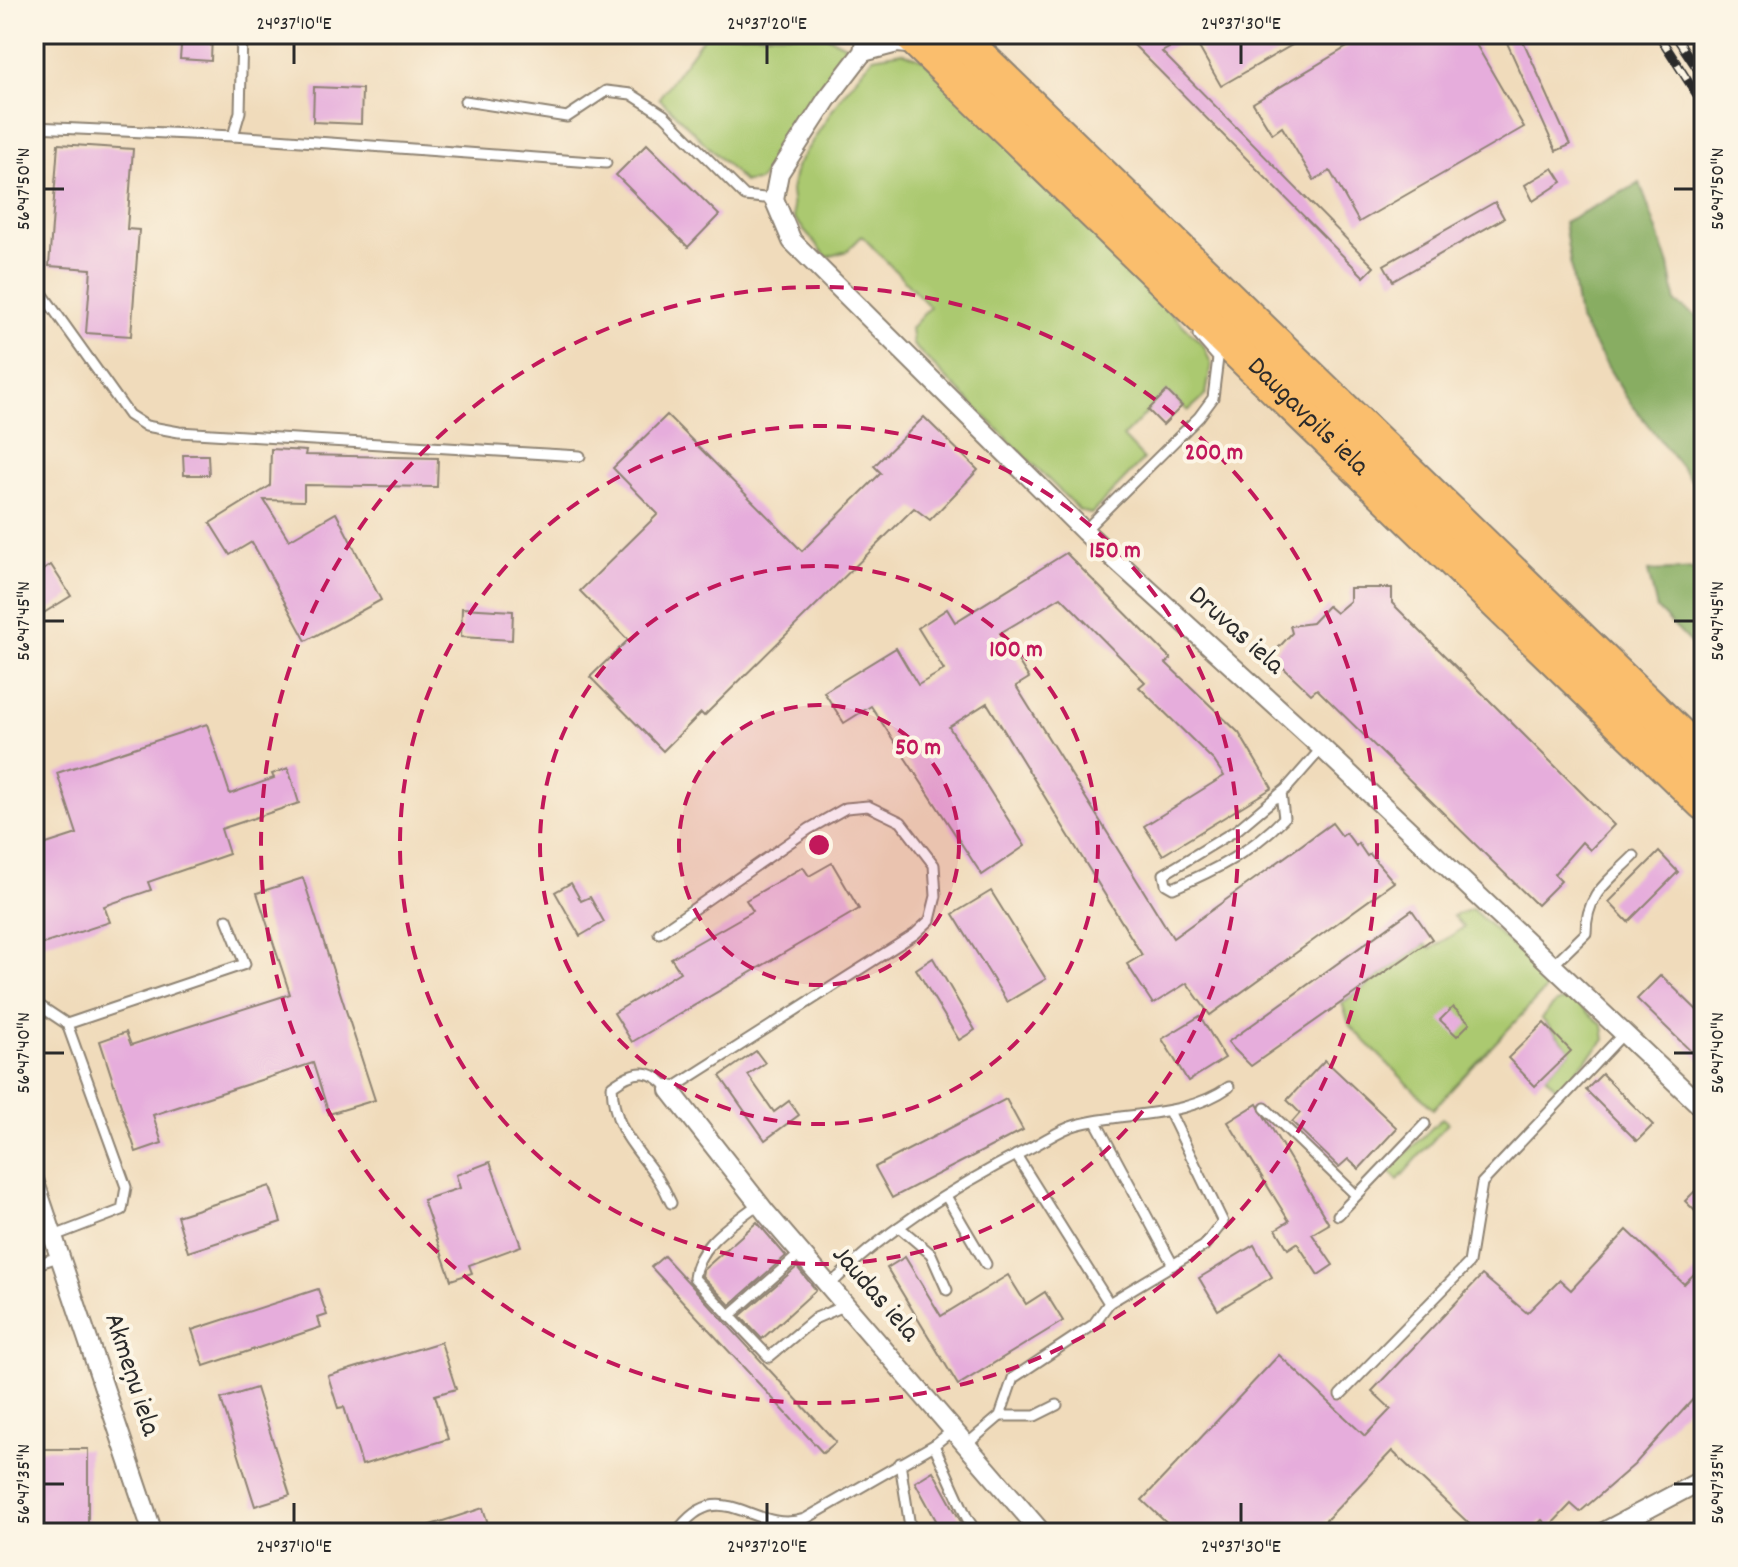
<svg xmlns="http://www.w3.org/2000/svg" width="1738" height="1567" font-family="Dekko,sans-serif">
<style>
.green{fill:#abc970;stroke:#6b7a4e;stroke-width:2}
.forest{fill:#88ad62;stroke:#5a6c46;stroke-width:2}
.building{fill:#e6addc}
.lines{fill:none;stroke-linecap:round;stroke-linejoin:round}
.lane-casing{stroke:#8e8373;stroke-width:13}
.street-casing{stroke:#8e8373;stroke-width:22}
.highway-casing{stroke:#8e8373;stroke-width:38}
.lane{stroke:#fff;stroke-width:9}
.street{stroke:#fff;stroke-width:18}
.highway{stroke:#fabe6d;stroke-width:34}
.rail-casing{stroke:#2b2b2b;stroke-width:9}
.rail{stroke:#fcf5e5;stroke-width:6;stroke-dasharray:18;stroke-linecap:butt}
.ticks{fill:none;stroke:#2b2b2b;stroke-width:3}
.ring{fill:none;stroke:#c2185b;stroke-width:4;stroke-dasharray:14 10}
.labels{text-anchor:middle;dominant-baseline:central;stroke-width:8;stroke-linejoin:round;paint-order:stroke}
.street-label{font-size:28px;fill:#2b2b2b;stroke:#fcf5e5}
.centre{fill:#c2185b;stroke:#fcf5e5;stroke-width:4}
.ring-label{font-size:24px;text-anchor:middle;font-weight:bold;fill:#c2185b;stroke:#fcf5e5;stroke-width:8;stroke-linejoin:round;paint-order:stroke}
.neatline{fill:none;stroke:#2b2b2b;stroke-width:3}
.ticks-label{font-size:20px;text-anchor:middle;fill:#2b2b2b}
</style>
<rect width="100%" height="100%" fill="#fcf5e5"/>
<filter id="ink" filterUnits="userSpaceOnUse"><feTurbulence type="fractalNoise" baseFrequency=".0125" numOctaves="2"/><feDisplacementMap in="SourceGraphic" scale="16" xChannelSelector="R" yChannelSelector="G"/><feConvolveMatrix kernelMatrix="1 2 1 2 8 2 1 2 1" color-interpolation-filters="sRGB"/></filter>
<filter id="wash" filterUnits="userSpaceOnUse"><feTurbulence type="fractalNoise" baseFrequency=".006" numOctaves="4" result="noise"/><feDisplacementMap in="SourceGraphic" scale="32" xChannelSelector="R" yChannelSelector="G"/><feGaussianBlur stdDeviation="1.8" result="paint"/><feColorMatrix in="noise" values="0 0 0 0 0 0 0 0 0 0 0 0 0 0 0 0 0 1.4 0 .05"/><feComposite in="paint" operator="in"/></filter>
<g filter="url(#wash)">
<rect width="100%" height="100%" fill="#f0dbbb"/>
<g class="green">
<polygon points="706,34 823,34 851,48 759,181 744,182 659,98"/>
<polygon points="902,52 924,60 1071,204 1114,256 1204,346 1211,364 1206,395 1188,411 1167,392 1123,437 1144,459 1091,514 1079,510 913,345 911,328 930,307 862,236 847,251 827,257 794,218 791,191 796,167 840,98 873,57"/>
<polygon points="1472,909 1546,977 1546,989 1433,1109 1350,1026 1342,1003 1425,944 1431,949 1464,927 1453,916"/>
<polygon points="1570,998 1603,1025 1605,1040 1558,1090 1545,1076 1571,1051 1541,1018 1556,1003"/>
<polygon points="1442,1118 1448,1123 1398,1180 1390,1173 1391,1168"/>
</g>
<g class="forest">
<polygon points="1640,183 1669,265 1676,303 1704,321 1704,496 1626,397 1579,319 1564,222"/>
<polygon points="1704,569 1704,657 1657,609 1648,571"/>
</g>
<g id="blocks">
<g class="building">
<polygon points="182,34 212,34 211,61 180,59"/>
<polygon points="1123,34 1311,34 1221,86 1192,35 1162,52 1374,267 1364,277"/>
<polygon points="1369,34 1470,34 1524,127 1359,222 1330,171 1314,180 1282,127 1272,134 1253,103"/>
<polygon points="1503,34 1520,34 1570,145 1556,151"/>
<polygon points="314,87 362,89 361,124 313,122"/>
<polygon points="58,144 133,149 127,229 139,230 131,336 86,333 91,269 49,266"/>
<polygon points="647,144 719,215 688,247 616,175"/>
<polygon points="1553,168 1562,182 1533,201 1525,185"/>
<polygon points="1495,202 1504,218 1393,281 1384,265"/>
<polygon points="1167,391 1182,406 1163,425 1148,410"/>
<polygon points="667,415 802,551 881,473 874,466 924,417 978,470 930,520 914,508 704,716 701,713 663,751 590,677 628,640 580,591 658,514 613,468"/>
<polygon points="271,449 306,451 305,455 438,458 437,487 304,485 304,501 264,500 289,540 336,513 381,600 306,641 252,542 230,555 210,523 270,486"/>
<polygon points="183,455 208,455 209,475 184,475"/>
<polygon points="1066,553 1171,659 1166,663 1239,733 1272,788 1163,855 1144,826 1224,776 1214,761 1139,687 1145,682 1061,597 1000,633 1029,678 1016,686 1173,938 1332,823 1342,836 1346,833 1356,846 1358,843 1367,856 1370,854 1394,882 1210,1015 1187,983 1153,1004 1127,964 1142,955 987,703 949,727 1025,846 982,875 871,706 844,723 824,692 896,648 918,685 944,670 918,628 947,609 955,622"/>
<polygon points="51,565 71,596 34,619 34,576"/>
<polygon points="1350,588 1392,588 1392,603 1614,825 1590,850 1582,842 1554,874 1561,881 1537,905 1317,689 1311,694 1271,656 1292,633 1290,626 1312,623 1328,606 1336,613 1350,601"/>
<polygon points="462,608 513,611 512,640 461,637"/>
<polygon points="207,724 230,794 274,778 272,774 288,768 299,803 221,829 229,854 148,882 151,890 104,906 110,922 40,945 34,927 34,848 77,834 57,773"/>
<polygon points="1659,852 1678,872 1628,922 1609,902"/>
<polygon points="832,863 859,909 632,1042 614,1013 680,972 671,958 753,911 746,900 803,867 809,876"/>
<polygon points="303,878 375,1100 329,1114 313,1063 153,1115 162,1143 136,1152 100,1041 126,1032 131,1045 290,994 257,893"/>
<polygon points="571,883 581,901 590,897 604,922 580,936 555,892"/>
<polygon points="991,891 1046,979 1007,1002 953,914"/>
<polygon points="1412,910 1432,939 1251,1066 1233,1048 1228,1042"/>
<polygon points="933,958 975,1030 959,1040 916,969"/>
<polygon points="1661,975 1704,1017 1704,1064 1637,999"/>
<polygon points="1453,1007 1470,1023 1457,1036 1440,1020"/>
<polygon points="1200,1016 1225,1058 1188,1081 1162,1039"/>
<polygon points="1544,1023 1571,1051 1535,1086 1508,1058"/>
<polygon points="756,1051 765,1063 748,1075 774,1112 789,1101 799,1115 765,1140 720,1076"/>
<polygon points="1325,1060 1397,1128 1359,1169 1348,1159 1339,1167 1292,1122 1300,1113 1287,1100"/>
<polygon points="1602,1074 1653,1125 1637,1141 1586,1090"/>
<polygon points="1006,1099 1023,1130 892,1198 875,1167"/>
<polygon points="1257,1104 1329,1224 1312,1234 1333,1265 1318,1275 1297,1243 1288,1249 1276,1229 1289,1221 1228,1122"/>
<polygon points="490,1162 521,1246 469,1265 472,1273 451,1280 423,1200 460,1188 456,1175"/>
<polygon points="1704,1182 1704,1220 1685,1201"/>
<polygon points="270,1186 281,1222 188,1252 177,1216"/>
<polygon points="757,1222 786,1256 730,1305 702,1276 703,1270"/>
<polygon points="1627,1230 1684,1284 1704,1264 1704,1387 1634,1465 1580,1512 1571,1504 1549,1527 1542,1520 1529,1533 1479,1533 1392,1451 1314,1533 1177,1533 1142,1500 1279,1355 1365,1436 1391,1409 1372,1391 1482,1275 1527,1313 1560,1280 1571,1290"/>
<polygon points="1254,1245 1272,1277 1218,1310 1199,1278"/>
<polygon points="664,1256 836,1442 823,1453 651,1267"/>
<polygon points="905,1257 941,1316 1008,1275 1026,1304 1045,1292 1063,1321 958,1385 887,1268"/>
<polygon points="797,1267 816,1290 762,1339 740,1316"/>
<polygon points="318,1289 327,1315 318,1318 321,1327 204,1366 192,1330"/>
<polygon points="441,1342 456,1389 435,1395 448,1439 362,1465 344,1407 338,1408 328,1376"/>
<polygon points="256,1388 290,1495 255,1506 221,1399"/>
<rect x="34" y="1449" width="54" height="84"/>
<polygon points="933,1471 961,1522 967,1533 943,1533 915,1482"/>
<polygon points="483,1508 491,1533 415,1533 415,1530"/>
</g>
</g>
</g>
<g filter="url(#ink)">
<use href="#blocks" fill-opacity="0" stroke="#8e8373" stroke-width="2"/>
<g class="lines">
<defs>
<g id="lane">
<polyline points="465,101 567,117 606,91 631,94 664,115 745,196 774,199"/>
<polyline points="34,127 233,136 606,163"/>
<polyline points="233,136 240,112 242,34"/>
<polyline points="34,282 129,415 146,426 179,432 580,456"/>
<polyline points="1084,531 1199,417 1213,398 1218,358 1198,335"/>
<path d="M 1281,793 L 1284,818 C 1252,851 1216,870 1173,888 L 1166,884 L 1164,874 L 1238,829 L 1281,793 L 1286,789 L 1322,748"/>
<path d="M 659,933 L 809,829 L 846,808 L 868,806 L 901,822 L 934,865 L 936,896 L 930,920 L 915,934 L 670,1090 C 651,1067 635,1069 612,1086 C 614,1142 651,1155 671,1203"/>
<path d="M 1554,964 L 1586,933 C 1586,894 1608,882 1634,856"/>
<polyline points="34,1002 67,1024 126,1187 122,1210 54,1236"/>
<polyline points="67,1024 245,964 227,919"/>
<polyline points="1265,1108 1356,1195"/>
<polyline points="1096,1122 1173,1265"/>
<polyline points="946,1196 986,1264"/>
<path d="M 758,1204 C 733,1224 698,1243 694,1278 L 769,1357 L 816,1318 L 846,1305"/>
<polyline points="1338,1215 1425,1124"/>
<polyline points="899,1227 931,1254 947,1290"/>
<polyline points="34,1265 61,1256"/>
<path d="M 830,1285 C 887,1228 959,1184 1032,1147 C 1046,1140 1061,1129 1076,1125 C 1127,1111 1184,1119 1229,1087"/>
<polyline points="1109,1303 1204,1246 1223,1222 1169,1111"/>
<polyline points="729,1316 801,1253"/>
<polyline points="1340,1395 1469,1263 1482,1183 1625,1032"/>
<polyline points="1000,1416 1035,1416 1057,1405"/>
<polyline points="934,1445 967,1518 977,1533"/>
<polyline points="966,1445 1000,1416 1013,1378 1093,1325 1109,1303 1016,1155"/>
<polyline points="900,1463 911,1533"/>
<path d="M 676,1533 C 721,1470 752,1536 805,1519 L 934,1445 L 953,1430"/>
</g>
<g id="street">
<polyline points="866,34 863,52 827,99 779,173 774,199 792,241 1084,531 1322,748 1704,1109"/>
<polyline points="863,52 897,43 919,45"/>
<polyline points="670,1090 767,1214 1042,1533"/>
<polyline points="34,1180 153,1533"/>
<polyline points="1602,1533 1704,1479"/>
</g>
<g id="highway">
<path id="s1" d="M 910,34 L 1704,803"/>
<polyline points="956,34 1704,759"/>
</g>
</defs>
<use href="#lane" class="lane-casing"/>
<use href="#street" class="street-casing"/>
<use href="#highway" class="highway-casing"/>
<use href="#lane" class="lane"/>
<use href="#street" class="street"/>
<use href="#highway" class="highway"/>
<defs>
<g id="rail">
<polyline points="1658,34 1704,106"/>
<polyline points="1674,34 1704,79"/>
</g>
</defs>
<use href="#rail" class="rail-casing"/>
<use href="#rail" class="rail"/>
</g>
</g>
<path class="ticks" d="M 294,44 L 294,64M 767,44 L 767,64M 1241,44 L 1241,64M 44,189 L 64,189M 1674,189 L 1694,189M 44,621 L 64,621M 1674,621 L 1694,621M 44,1053 L 64,1053M 1674,1053 L 1694,1053M 44,1484 L 64,1484M 1674,1484 L 1694,1484M 294,1503 L 294,1523M 767,1503 L 767,1523M 1241,1503 L 1241,1523"/>
<circle cx="819" cy="845" r="140" fill="#c2185b" fill-opacity=".12"/>
<g class="ring">
<circle cx="819" cy="845" r="140"/>
<circle cx="819" cy="845" r="279"/>
<circle cx="819" cy="845" r="419"/>
<circle cx="819" cy="845" r="558"/>
</g>
<g class="labels">
<g class="street-label">
<text stroke="none"><textPath href="#s1" startOffset="552">Daugavpils iela</textPath></text>
<text transform="translate(1235 632) rotate(42)">Druvas iela</text>
<text transform="translate(874 1295) rotate(49)">Jaudas iela</text>
<text transform="translate(130 1375) rotate(72)">Akmeņu iela</text>
</g>
</g>
<circle cx="819" cy="845" r="12" class="centre"/>
<g class="ring-label">
<text x="1214" y="459">200 m</text>
<text x="1115" y="557">150 m</text>
<text x="1016" y="656">100 m</text>
<text x="918" y="754">50 m</text>
</g>
<rect width="1738" height="1567" fill="none" stroke="#fcf5e5" stroke-width="88"/>
<rect x="44" y="44" width="1650" height="1479" class="neatline"/>
<g class="ticks-label">
<text x="294" y="29">24°37'10"E</text>
<text x="767" y="29">24°37'20"E</text>
<text x="1241" y="29">24°37'30"E</text>
<text transform="translate(22 189) rotate(-90)" y="7">56°47'50"N</text>
<text transform="translate(1716 189) rotate(-90)" y="7">56°47'50"N</text>
<text transform="translate(22 621) rotate(-90)" y="7">56°47'45"N</text>
<text transform="translate(1716 621) rotate(-90)" y="7">56°47'45"N</text>
<text transform="translate(22 1053) rotate(-90)" y="7">56°47'40"N</text>
<text transform="translate(1716 1053) rotate(-90)" y="7">56°47'40"N</text>
<text transform="translate(22 1484) rotate(-90)" y="7">56°47'35"N</text>
<text transform="translate(1716 1484) rotate(-90)" y="7">56°47'35"N</text>
<text x="294" y="1552">24°37'10"E</text>
<text x="767" y="1552">24°37'20"E</text>
<text x="1241" y="1552">24°37'30"E</text>
</g>
</svg>
